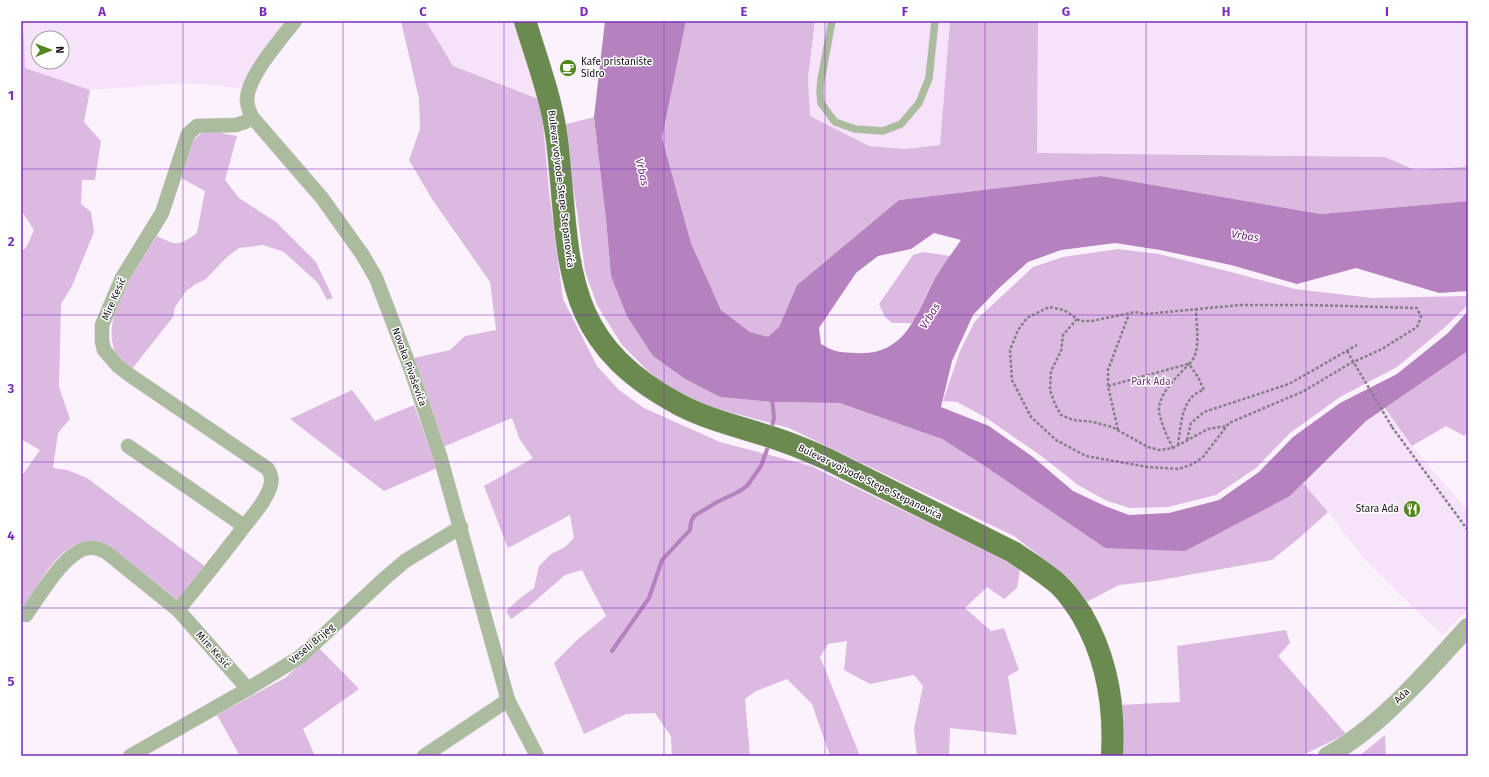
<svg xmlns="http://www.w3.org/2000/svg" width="1489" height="777" font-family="'Fira Sans',sans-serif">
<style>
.built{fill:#f6e2f9;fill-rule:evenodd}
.green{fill:#dbb9e1}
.water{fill:#b681bf;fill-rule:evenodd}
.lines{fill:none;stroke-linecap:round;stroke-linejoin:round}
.stream{stroke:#b681bf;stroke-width:4}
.service-casing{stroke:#d7ced8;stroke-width:8}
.minor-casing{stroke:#d7ced8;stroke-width:15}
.tertiary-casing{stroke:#d7ced8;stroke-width:19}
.primary-casing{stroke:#d7ced8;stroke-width:23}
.path{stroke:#867f87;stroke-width:2.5;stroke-dasharray:3 2;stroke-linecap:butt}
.service{stroke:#aabc9d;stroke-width:7}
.minor{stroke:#aabc9d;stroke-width:14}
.tertiary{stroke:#aabc9d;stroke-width:18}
.primary{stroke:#6a8a50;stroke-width:22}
.path-bridge{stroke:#867f87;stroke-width:2.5;stroke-dasharray:3 2;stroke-linecap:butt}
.grid{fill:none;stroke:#7b2cbf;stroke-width:1;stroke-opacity:0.55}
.labels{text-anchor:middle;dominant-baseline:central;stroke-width:3;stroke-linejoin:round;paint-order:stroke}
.poi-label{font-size:10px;fill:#151016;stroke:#fff;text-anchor:start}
.street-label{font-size:10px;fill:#151016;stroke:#fff}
.park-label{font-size:10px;fill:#6c2b77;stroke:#fff}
.water-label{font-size:11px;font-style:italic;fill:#6d2c79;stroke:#fff}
.neatline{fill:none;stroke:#7b2cbf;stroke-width:1.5}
.grid-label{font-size:13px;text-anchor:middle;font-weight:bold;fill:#7b2cbf}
</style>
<rect width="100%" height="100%" fill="#fcf2fd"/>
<g class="built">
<path d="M 23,21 L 287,21 L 240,88 L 187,83 L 90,90 L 25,68 ZM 38,38 L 62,38 L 62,62 L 38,62 Z"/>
<polygon points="426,21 516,21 541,100 453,66"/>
<polygon points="815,21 950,21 940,145 905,149 869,146 810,116 808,78"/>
<polygon points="1038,21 1468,21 1468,165 1463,167 1415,170 1385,157 1037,153"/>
<polygon points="1385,408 1412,446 1468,511 1468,609 1442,635 1364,559 1328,512 1303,483 1366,421"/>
</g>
<g class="green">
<path d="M 21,21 L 23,21 L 25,68 L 90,90 L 84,122 L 101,141 L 95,180 L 82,180 L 81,204 L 91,212 L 94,232 L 72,286 L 61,304 L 59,387 L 70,419 L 58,433 L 53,468 L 67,470 L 87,478 L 206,567 L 178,600 L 108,545 C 100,543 92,540 83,542 C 54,549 36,590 21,613 L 21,477 L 40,450 L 21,439 L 21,252 L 27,246 L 34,230 L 21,210 Z"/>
<polygon points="401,21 426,21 453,66 541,100 549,191 563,299 597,366 619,390 644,408 720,442 811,466 999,557 1020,570 1017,588 1004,599 987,587 965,608 991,631 1004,628 1019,670 1008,676 1017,735 950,728 949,755 952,756 917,756 914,729 923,686 914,675 870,684 844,670 847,641 828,644 820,657 860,756 830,756 812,704 787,679 756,691 745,699 750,756 672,756 671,736 655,713 626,714 584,734 554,663 576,641 606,616 582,570 565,575 527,608 511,619 506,611 519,599 534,588 539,566 551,554 565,547 574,538 570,515 508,548 484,486 533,458 520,440 512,418 443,447 414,358 450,350 465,336 496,330 490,282 432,199 409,160 420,129 419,99"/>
<polygon points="686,21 815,21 808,78 810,116 869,146 905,149 940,145 950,21 1038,21 1037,153 1385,157 1415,170 1463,167 1468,165 1468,201 1321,214 1101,176 899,200 797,285 779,327 768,338 750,332 721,310 691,243 662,138"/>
<polygon points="594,117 606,220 611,276 653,356 685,379 720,397 772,402 838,403 942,439 983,465 1105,548 1290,496 1303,483 1328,512 1298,539 1272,560 1155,581 1119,585 1083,604 1072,581 1014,536 789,428 708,406 669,389 646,369 622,345 597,305 585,271 577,211 563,125"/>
<path d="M 211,131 L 237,136 L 225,180 L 239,198 L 276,222 L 316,262 L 333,298 L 327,300 L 318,283 L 284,252 L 263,245 L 239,248 L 227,257 L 206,279 L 196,284 L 186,291 L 175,307 L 173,317 L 132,369 C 127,364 116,356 114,349 C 102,313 139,265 157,236 C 177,246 179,246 197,233 L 205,191 L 181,178 L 194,139 L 202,133 Z"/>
<polygon points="1118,249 1159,254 1231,272 1295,289 1372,298 1468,296 1468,305 1443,329 1397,367 1340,397 1290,433 1256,468 1216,495 1168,507 1130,508 1107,501 1078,485 1044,458 985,417 957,402 943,401 960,351 975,321 1033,267 1063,257"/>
<polygon points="923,252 950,256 931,285 913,323 892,323 885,317 879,304 913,255"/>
<polygon points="1468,351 1468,432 1464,436 1446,426 1412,446 1385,408"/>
<polygon points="352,390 375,421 414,405 437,468 384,491 290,419"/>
<polygon points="1286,630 1290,643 1278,656 1346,734 1301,756 1123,756 1119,705 1180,702 1177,646"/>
<polygon points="319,648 359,689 303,729 315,756 240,756 217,715 285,678"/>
<polygon points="1385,735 1386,756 1359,756"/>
</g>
<path class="water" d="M 605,21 L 686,21 L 662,138 L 691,243 L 721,310 L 750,332 L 768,337 L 779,327 L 797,285 L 899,200 L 1101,176 L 1321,214 L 1468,201 L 1468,291 L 1439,293 L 1356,268 L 1297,284 L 1231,265 L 1160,250 L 1115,243 L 1061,250 L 1028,262 L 999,288 L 973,315 L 952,361 L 941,407 L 989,426 L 1033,457 L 1073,491 L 1105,506 L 1129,515 L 1169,513 L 1219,500 L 1259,472 L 1293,437 L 1340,403 L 1397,374 L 1448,333 L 1468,311 L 1468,351 L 1366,421 L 1290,496 L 1185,551 L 1105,548 L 983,465 L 942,439 L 839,403 L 772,402 L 720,397 L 685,379 L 653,356 L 627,316 L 611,276 L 606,220 L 594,117 ZM 934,233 L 961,240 C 951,255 939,270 931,286 C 914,321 902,356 856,353 C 839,352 836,353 821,344 L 819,328 L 856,273 L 878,256 L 911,249 Z"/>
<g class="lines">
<g class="stream">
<polyline points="771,431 774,418 772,397"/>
<polyline points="612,651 649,598 662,560 690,530 691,522 694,516 717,502 738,492 747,486 761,466 769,444"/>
</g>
<defs>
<polyline id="service" points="832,21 821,80 820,91 821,103 835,122 855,129 883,131 901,124 919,103 929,78 935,21"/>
<g id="minor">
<path d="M 295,21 C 280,40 248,76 247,99 C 247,106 249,111 252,117 L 322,198 L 362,254 L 376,278 L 411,370 L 440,456 L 508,700 L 537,756"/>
<polyline points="128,446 244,526"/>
<path d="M 26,615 C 39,597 65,551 88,548 C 95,547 100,549 106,552 L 178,610"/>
<path d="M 248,689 L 178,610 C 200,583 222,556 243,528 C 253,515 267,500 271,484 C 272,478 271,474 268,469 L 131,376 L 118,366 L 104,350 L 102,341 L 102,325 L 122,278 L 162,213 L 188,134 L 197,126 L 236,125 L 245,122 L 252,117"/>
<polyline points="130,756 248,689 300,657 384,579 405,561 461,527"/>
<polyline points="424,756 508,700"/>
</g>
<path id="tertiary" d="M 1327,756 C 1381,727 1427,671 1468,627"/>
<path id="primary" d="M 525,21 C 537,60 552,100 557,140 C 571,260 557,340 680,405 C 709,420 740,427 771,437 C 790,443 809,451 827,459 L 1013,552 C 1028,562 1044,572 1058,584 C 1067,592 1075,604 1082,615 C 1107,658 1115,707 1112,756"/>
</defs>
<use href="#service" class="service-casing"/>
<use href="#minor" class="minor-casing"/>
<use href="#tertiary" class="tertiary-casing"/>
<use href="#primary" class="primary-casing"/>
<g class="path">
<polygon points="1240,305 1309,305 1417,308 1421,317 1417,327 1382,349 1349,364 1304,391 1229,423 1203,457 1193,464 1179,469 1148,467 1086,456 1056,440 1031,417 1012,380 1010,350 1018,330 1027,318 1049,307 1064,310 1080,321 1092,321 1135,312 1146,314"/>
<polyline points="1077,319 1063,335 1061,351 1051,371 1050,390 1055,404 1061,415 1073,420 1093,422 1112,427 1148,447 1159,450 1173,448 1208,429 1227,426"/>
<polyline points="1108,386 1188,364"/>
<polyline points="1392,427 1467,529"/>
<polyline points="1118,430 1108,386 1108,370 1129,314"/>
<polyline points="1187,440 1191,423 1204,412 1289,384 1357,345"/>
<path d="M 1178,445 C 1181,426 1181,396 1204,390 L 1198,377 L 1189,364 C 1202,353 1196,326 1196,309"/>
<path d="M 1173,448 C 1168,439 1158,417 1159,407 C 1162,390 1177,377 1189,364"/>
<polyline points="1308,756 1313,754"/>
</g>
<use href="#service" class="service"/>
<use href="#minor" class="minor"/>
<use href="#tertiary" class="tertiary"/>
<use href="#primary" class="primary"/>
<polyline class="path-bridge" points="1347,351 1392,427"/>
</g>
<path class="grid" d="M 183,21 L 183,756M 343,21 L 343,756M 504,21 L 504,756M 664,21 L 664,756M 825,21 L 825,756M 985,21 L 985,756M 1146,21 L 1146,756M 1306,21 L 1306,756M 21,169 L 1468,169M 21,315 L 1468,315M 21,462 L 1468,462M 21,608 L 1468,608"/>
<defs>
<symbol id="cafe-disc" viewBox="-11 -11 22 22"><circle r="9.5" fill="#53861c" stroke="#fff"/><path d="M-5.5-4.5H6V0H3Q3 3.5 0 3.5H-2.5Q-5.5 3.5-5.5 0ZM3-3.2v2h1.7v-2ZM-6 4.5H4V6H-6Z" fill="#fff"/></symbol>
<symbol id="restaurant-disc" viewBox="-11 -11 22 22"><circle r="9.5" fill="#53861c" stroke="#fff"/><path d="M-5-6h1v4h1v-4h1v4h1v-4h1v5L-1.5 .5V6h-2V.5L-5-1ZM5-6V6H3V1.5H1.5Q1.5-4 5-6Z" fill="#fff"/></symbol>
</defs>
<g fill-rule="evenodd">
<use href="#cafe-disc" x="558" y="58" width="20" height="20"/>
<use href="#restaurant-disc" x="1402" y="499" width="20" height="20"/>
</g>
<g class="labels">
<g class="poi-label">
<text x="581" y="62">Kafe pristanište<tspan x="581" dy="12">Sidro</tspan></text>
<text x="1399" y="509" text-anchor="end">Stara Ada</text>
</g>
<g class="street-label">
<text transform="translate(561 189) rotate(83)">Bulevar vojvode Stepe Stepanovića</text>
<text transform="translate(114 299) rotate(-66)">Mire Kesić</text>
<text transform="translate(409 367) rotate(70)">Novaka Pivaševića</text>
<text transform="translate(870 482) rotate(26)">Bulevar vojvode Stepe Stepanovića</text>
<text transform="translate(312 644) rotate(-40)">Veseli Brijeg</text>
<text transform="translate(213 650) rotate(48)">Mire Kesić</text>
<text transform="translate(1402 696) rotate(-44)">Ada</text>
</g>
<g class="park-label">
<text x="1151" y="382">Park Ada</text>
</g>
<g class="water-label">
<text transform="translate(642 172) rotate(77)">Vrbas</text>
<text transform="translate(1245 236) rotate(8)">Vrbas</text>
<text transform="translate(930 316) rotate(-58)">Vrbas</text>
</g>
</g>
<rect width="1489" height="777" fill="none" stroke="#ffffff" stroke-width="44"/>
<g transform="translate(50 50) rotate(89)"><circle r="19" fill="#ffffff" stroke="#a19fa2"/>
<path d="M0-3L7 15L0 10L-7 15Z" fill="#53861c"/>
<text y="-6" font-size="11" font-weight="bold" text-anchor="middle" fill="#151016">N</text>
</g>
<rect x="22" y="22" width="1445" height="733" class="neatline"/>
<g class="grid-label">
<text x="102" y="16">A</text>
<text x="263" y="16">B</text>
<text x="423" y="16">C</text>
<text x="584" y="16">D</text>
<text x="744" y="16">E</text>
<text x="905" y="16">F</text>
<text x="1066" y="16">G</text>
<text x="1226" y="16">H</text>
<text x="1387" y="16">I</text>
<text x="11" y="100">1</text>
<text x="11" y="246">2</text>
<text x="11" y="393">3</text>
<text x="11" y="540">4</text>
<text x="11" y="686">5</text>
</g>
</svg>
